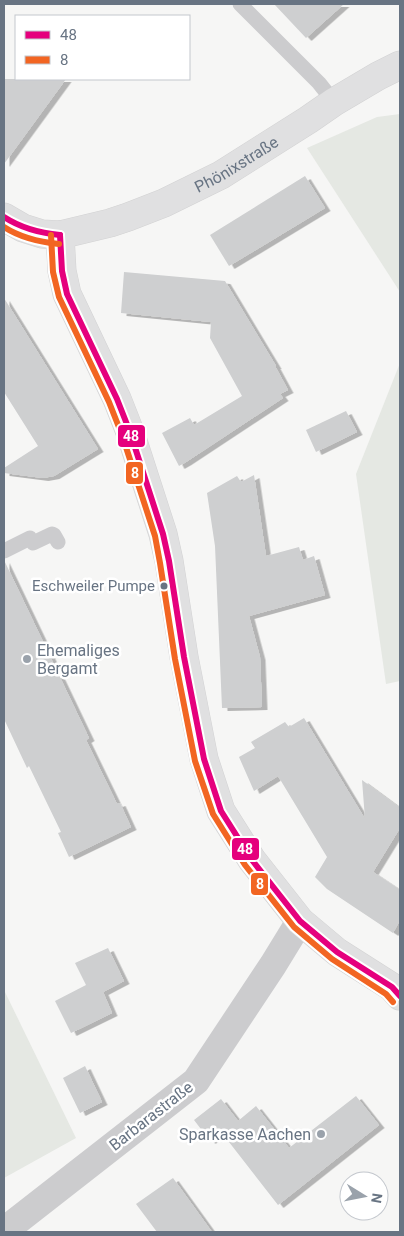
<svg xmlns="http://www.w3.org/2000/svg" width="404" height="1236" font-family="Roboto,sans-serif">
<style>
.green{fill:#e5e8e3}
.building{fill:#cecfd0;filter:url(#shadow)}
.lines{fill:none;stroke-linecap:round;stroke-linejoin:round}
.secondary-casing{stroke:#d2d2d3;stroke-width:29}
.primary-casing{stroke:#d2d2d3;stroke-width:29}
.lane{stroke:#ccccce;stroke-width:15}
.street{stroke:#ccccce;stroke-width:28}
.secondary{stroke:#e0e0e1;stroke-width:28}
.primary{stroke:#e0e0e1;stroke-width:28}
.bus-1-casing{stroke:#fff;stroke-width:10}
.bus-2-casing{stroke:#fff;stroke-width:10}
.bus-1{stroke:#e5007d;stroke-width:6}
.bus-2{stroke:#f26522;stroke-width:6}
.bus-dot{fill:#687483;stroke:#fff;stroke-width:2}
.poi-dot{fill:#9aa2ab;stroke:#fff;stroke-width:2}
.labels{text-anchor:middle;dominant-baseline:central;stroke-width:5;stroke-linejoin:round;paint-order:stroke}
.bus-label{font-size:15px;fill:#687483;stroke:#fff;text-anchor:end}
.street-label{font-size:16px;fill:#687483;stroke:#fff}
.poi-label{font-size:16px;fill:#687483;stroke:#fff;text-anchor:start}
.line-badge{stroke:#fff;stroke-width:2}
.badge-label{font-size:14px;text-anchor:middle;font-weight:bold;fill:#fff}
</style>
<defs>
<filter id="shadow"><feDropShadow dx="5.5" dy="3" stdDeviation="0" flood-color="#0004"/></filter>
</defs>
<rect width="100%" height="100%" fill="#f6f6f5"/>
<g class="green">
<polygon points="400,114 400,292 307,148 377,117"/>
<polygon points="400,363 400,681 386,684 356,474"/>
<polygon points="4,990 76,1138 4,1178"/>
</g>
<g class="building">
<polygon points="274,4 344,4 306,38"/>
<polygon points="4,79 66,79 4,164"/>
<polygon points="305,176 325,208 229,266 210,235"/>
<polygon points="124,272 225,281 276,366 275,366 288,390 280,394 283,398 186,462 179,466 162,433 190,418 194,425 242,396 210,338 211,322 121,313"/>
<polygon points="4,298 98,449 54,476 43,478 4,473 4,468 38,446 4,392"/>
<polygon points="346,411 357,432 316,452 306,430"/>
<polygon points="254,475 266,556 299,547 303,560 314,556 325,595 249,616 260,657 262,707 222,708 215,546 207,493 237,476 241,482"/>
<polygon points="4,560 89,738 86,740 117,804 120,803 131,827 69,857 58,833 61,832 29,766 27,768 4,719"/>
<polygon points="304,718 365,819 362,780 400,808 400,828 373,872 400,890 400,920 393,933 327,889 315,877 327,857 278,776 254,791 239,757 255,748 251,742 285,722 289,727"/>
<polygon points="108,948 124,981 103,992 112,1013 71,1033 55,1001 86,985 75,963"/>
<polygon points="85,1066 102,1102 80,1113 63,1078"/>
<polygon points="356,1096 379,1125 278,1205 222,1133 224,1131 210,1141 194,1120 221,1099 238,1121 256,1106 289,1148"/>
<polygon points="173,1178 212,1232 157,1232 136,1204"/>
</g>
<g class="lines">
<defs>
<polyline id="secondary" points="60,235 62,271 67,294 117,399 130,432 163,534 169,561 184,657 204,759 221,811 252,860 300,921 337,952 392,987 400,996"/>
<g id="primary">
<path id="s1" d="M 4,217 L 23,228 L 42,234 L 60,235 L 110,223 L 128,217 L 164,203 L 221,175 L 308,120 L 334,102 L 378,76 L 400,65"/>
</g>
</defs>
<use href="#secondary" class="secondary-casing"/>
<use href="#primary" class="primary-casing"/>
<g class="lane">
<polyline points="240,4 319,83 334,102"/>
<polyline points="4,551 30,538 33,543 52,534 54,535 58,542"/>
</g>
<polyline class="street" points="4,1231 196,1081 273,965 300,921"/>
<use href="#secondary" class="secondary"/>
<use href="#primary" class="primary"/>
<defs>
<g id="bus-1">
<path d="M 4,217 C 21,228 39,233 60,235"/>
<polyline points="60,235 62,271 67,294 117,399 130,432 163,534 169,561 184,657 204,759 221,811 252,860 300,921 337,952 392,987 400,996"/>
</g>
<g id="bus-2">
<path d="M 4,227 C 21,238 39,242 59,244"/>
<polyline points="51,235 53,272 59,297 109,402 122,435 155,536 160,563 175,659 195,761 213,814 245,865 294,927 332,959 386,994 393,1002"/>
</g>
</defs>
<use href="#bus-1" class="bus-1-casing"/>
<use href="#bus-2" class="bus-2-casing"/>
<use href="#bus-1" class="bus-1"/>
<use href="#bus-2" class="bus-2"/>
</g>
<circle class="bus-dot" cx="164" cy="586" r="4.5"/>
<g class="poi-dot">
<circle cx="27" cy="659" r="5"/>
<circle cx="321" cy="1134" r="5"/>
</g>
<g class="labels">
<g class="bus-label">
<text x="155" y="586">Eschweiler Pumpe</text>
</g>
<g class="street-label">
<text stroke="none"><textPath href="#s1" startOffset="251">Phönixstraße</textPath></text>
<text transform="translate(151 1116) rotate(-38)">Barbarastraße</text>
</g>
<g class="poi-label">
<text x="37" y="650">Ehemaliges<tspan x="37" dy="18">Bergamt</tspan></text>
<text x="311" y="1134" text-anchor="end">Sparkasse Aachen</text>
</g>
</g>
<g class="line-badge">
<rect x="117" y="424" width="29" height="24" rx="5" fill="#e5007d"/>
<rect x="125" y="461" width="19" height="24" rx="5" fill="#f26522"/>
<rect x="231" y="837" width="29" height="24" rx="5" fill="#e5007d"/>
<rect x="250" y="872" width="19" height="24" rx="5" fill="#f26522"/>
</g>
<g class="badge-label">
<text x="131" y="441">48</text>
<text x="135" y="478">8</text>
<text x="245" y="854">48</text>
<text x="260" y="889">8</text>
</g>
<rect width="404" height="1236" fill="none" stroke="#687483" stroke-width="10"/>
<rect x="15" y="15" width="175" height="65" fill="#ffffff" stroke="#c3c7cd"/>
<rect x="25" y="31" width="25" height="8" fill="#e5007d" stroke="#c3c7cd"/>
<text x="60" y="40" font-size="15" fill="#687483">48</text>
<rect x="25" y="56" width="25" height="8" fill="#f26522" stroke="#c3c7cd"/>
<text x="60" y="65" font-size="15" fill="#687483">8</text>
<g transform="translate(364 1196) rotate(100)"><circle r="24" fill="#ffffff" stroke="#c3c7cd"/>
<path d="M0-4L9 19L0 12L-9 19Z" fill="#9aa2ab"/>
<text y="-8" font-size="14" font-weight="bold" text-anchor="middle" fill="#687483">N</text>
</g>
</svg>
